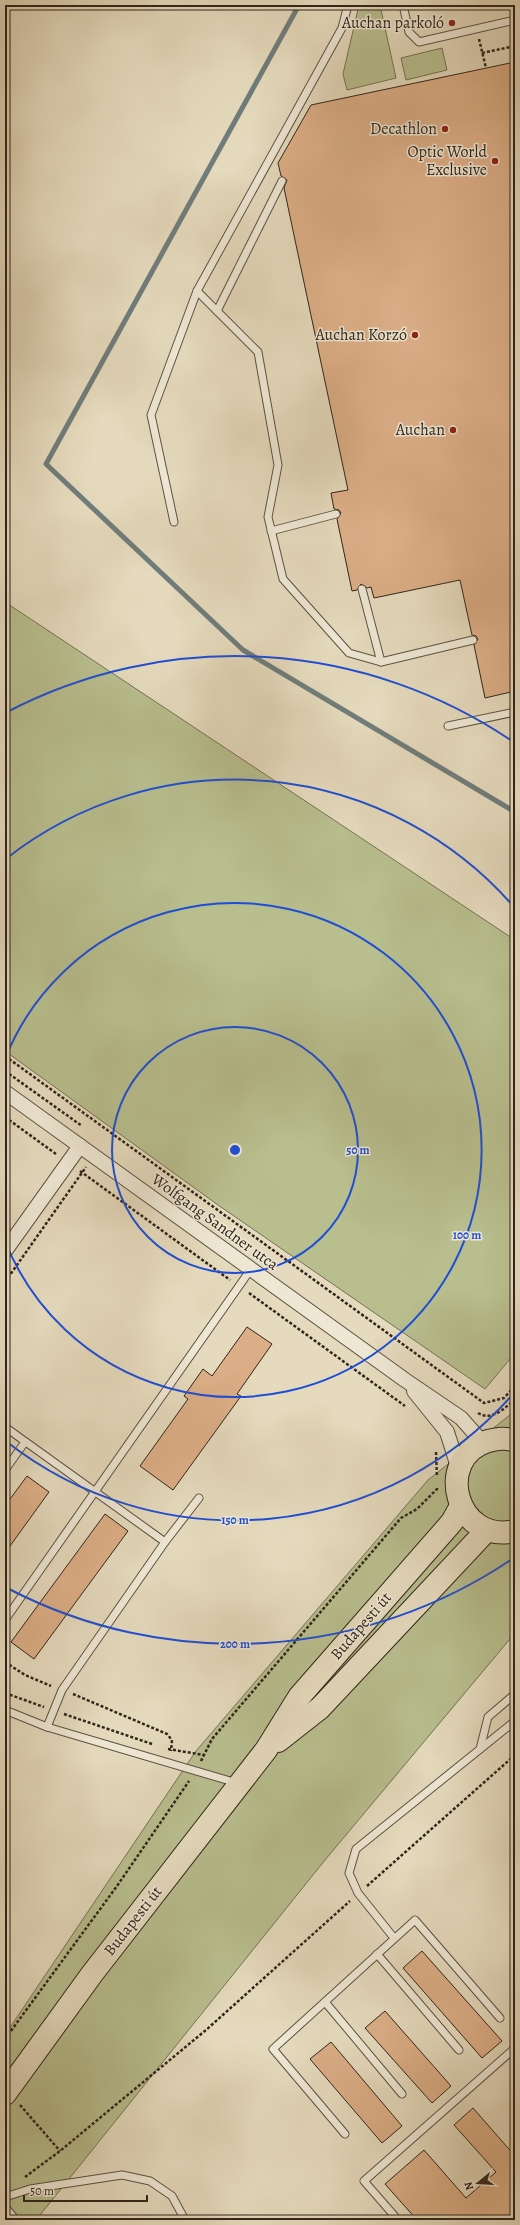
<svg xmlns="http://www.w3.org/2000/svg" width="520" height="2225" font-family="Alegreya,serif">
<style>
.green{fill:#b8be8e;stroke:#747254}
.lines{fill:none;stroke-linecap:round;stroke-linejoin:round}
.stream{stroke:#707d7b;stroke-width:5}
.building{fill:#dcae87;stroke:#2f251a}
.lane-casing{stroke:#5c5243;stroke-width:9}
.street-casing{stroke:#5c5243;stroke-width:16}
.primary-casing{stroke:#2f251a;stroke-width:24}
.path{stroke:#2f251a;stroke-width:2.5;stroke-dasharray:3 2;stroke-linecap:butt}
.lane{stroke:#eee7d4;stroke-width:7}
.street{stroke:#eee7d4;stroke-width:14}
.primary{stroke:#e5dabd;stroke-width:22}
.ring{fill:none;stroke:#1d4ed8;stroke-width:2}
.poi-dot{fill:#8f2418;stroke:#eee7d4;stroke-width:1.5}
.labels{text-anchor:middle;dominant-baseline:central;stroke-width:3;stroke-linejoin:round;paint-order:stroke}
.poi-label{font-size:16px;fill:#2f251a;stroke:#eee7d4;text-anchor:end}
.street-label{font-size:16px;fill:#2f251a;stroke:#eee7d4}
.centre{fill:#1d4ed8;stroke:#eee7d4;stroke-width:2}
.ring-label{font-size:12px;text-anchor:middle;font-weight:bold;fill:#1d4ed8;stroke:#eee7d4;stroke-width:3;stroke-linejoin:round;paint-order:stroke}
</style>
<rect width="100%" height="100%" fill="#e5dabd"/>
<filter id="stains"><feTurbulence type="fractalNoise" baseFrequency=".005" numOctaves="4"/><feColorMatrix values="0 0 0 0 .2 0 0 0 0 .09 0 0 0 0 .02 0 0 0 .5 -.17"/></filter>
<radialGradient id="worn" r=".72"><stop offset=".6" stop-color="#630" stop-opacity="0"/><stop offset="1" stop-color="#630" stop-opacity=".3"/></radialGradient>
<g class="green">
<polygon points="359,5 380,5 396,78 347,90 343,74"/>
<polygon points="442,48 447,70 406,80 401,58"/>
<polygon points="5,602 515,940 515,1353 485,1389 218,1205 5,1051"/>
<polygon points="515,1411 515,1633 325,1860 36,2220 5,2220 5,2035 196,1751 428,1480"/>
</g>
<g class="lines">
<polyline class="stream" points="299,5 46,464 243,650 515,812"/>
</g>
<g class="building">
<polygon points="515,62 515,691 485,698 474,645 478,639 476,636 472,635 460,580 374,598 371,587 367,588 361,584 357,590 352,591 337,519 341,513 339,510 334,509 331,493 348,490 284,188 287,180 281,176 278,163 311,105"/>
<polygon points="247,1327 272,1344 237,1394 241,1396 173,1490 140,1466 188,1399 184,1396 203,1369 212,1376"/>
<polygon points="27,1476 49,1492 5,1553 5,1506"/>
<polygon points="105,1514 128,1531 34,1659 11,1642"/>
<polygon points="422,1951 502,2041 482,2058 403,1968"/>
<polygon points="385,2011 451,2086 432,2103 365,2028"/>
<polygon points="331,2042 402,2126 382,2143 310,2059"/>
<polygon points="473,2108 515,2156 515,2220 417,2220 385,2184 424,2150 466,2198 496,2172 454,2125"/>
</g>
<g class="lines">
<defs>
<g id="lane">
<polyline points="403,5 409,32 419,42 515,20"/>
<polyline points="197,291 258,352 278,465 268,517 283,579 349,653 381,662 473,640"/>
<polyline points="217,311 282,181"/>
<polyline points="174,522 151,415 197,291 342,28 348,5"/>
<polyline points="271,531 336,514"/>
<polyline points="362,589 381,662"/>
<polyline points="448,726 515,712"/>
<polyline points="5,1427 165,1542"/>
<polyline points="5,1470 25,1442"/>
<polyline points="5,1620 251,1269"/>
<polyline points="5,1710 47,1727 237,1783"/>
<polyline points="47,1727 62,1690 165,1542 199,1498"/>
<polyline points="480,1749 488,1717 515,1694"/>
<polyline points="394,1938 358,1893 349,1873 356,1849 515,1721"/>
<polyline points="377,1954 459,2050"/>
<polyline points="325,2002 402,2094"/>
<polyline points="345,2134 273,2049 415,1920 500,2018"/>
<polyline points="5,2197 30,2189 122,2175 150,2181 172,2196 185,2220"/>
<polyline points="5,2207 16,2220"/>
<polyline points="398,2220 364,2181 515,2048"/>
</g>
<g id="street">
<polyline points="5,1092 405,1380 461,1418 483,1443"/>
<polyline points="5,1251 80,1146"/>
<polyline points="414,1391 447,1432 459,1470"/>
</g>
<g id="primary">
<path d="M 515,1441 C 506,1437 497,1439 488,1441 C 433,1458 456,1545 515,1531"/>
<polyline points="278,1741 320,1708 487,1530"/>
<polyline points="5,2094 92,1974 266,1750 299,1697 452,1522 461,1506"/>
</g>
</defs>
<use href="#lane" class="lane-casing"/>
<use href="#street" class="street-casing"/>
<use href="#primary" class="primary-casing"/>
<g class="path">
<polyline points="479,39 486,68"/>
<polyline points="482,53 515,46"/>
<polyline points="5,1056 484,1403 504,1398 515,1386"/>
<polyline points="5,1071 82,1126"/>
<polyline points="5,1117 56,1154"/>
<polyline points="80,1171 230,1280"/>
<polyline points="5,1282 86,1167"/>
<polyline points="249,1293 405,1406"/>
<path d="M 478,1413 C 492,1422 506,1407 515,1399"/>
<polyline points="436,1452 437,1477"/>
<polyline points="5,1662 25,1675 51,1686"/>
<polyline points="5,1693 44,1707"/>
<polyline points="73,1694 167,1734 172,1740 171,1751"/>
<polyline points="64,1714 152,1744"/>
<polyline points="168,1749 204,1755"/>
<polyline points="201,1761 212,1739 401,1518 417,1509 437,1489 437,1486"/>
<polyline points="367,1886 515,1755"/>
<polyline points="5,2039 117,1886 189,1781"/>
<polyline points="20,2105 60,2151"/>
<polyline points="25,2177 60,2151 206,2030 350,1901"/>
</g>
<use href="#lane" class="lane"/>
<use href="#street" class="street"/>
<use href="#primary" class="primary"/>
</g>
<g class="ring">
<circle cx="235" cy="1150" r="123"/>
<path d="M5 1059A247 247 0 1 1 5 1241"/>
<path d="M514 1393A370 370 0 0 1 7 1442M7 858A370 370 0 0 1 514 907"/>
<path d="M515 1557A494 494 0 0 1 7 1588M7 712A494 494 0 0 1 515 743"/>
</g>
<g class="poi-dot">
<circle cx="452" cy="23" r="4"/>
<circle cx="445" cy="129" r="4"/>
<circle cx="495" cy="161" r="4"/>
<circle cx="415" cy="335" r="4"/>
<circle cx="453" cy="430" r="4"/>
</g>
<g class="labels">
<g class="poi-label">
<text x="444" y="23">Auchan parkoló</text>
<text x="437" y="129">Decathlon</text>
<text x="487" y="152">Optic World<tspan x="487" dy="18">Exclusive</tspan></text>
<text x="407" y="335">Auchan Korzó</text>
<text x="445" y="430">Auchan</text>
</g>
<g class="street-label">
<text transform="translate(215 1222) rotate(36)">Wolfgang Sandner utca</text>
<text transform="translate(361 1626) rotate(-49)">Budapesti út</text>
<text transform="translate(133 1921) rotate(-52)">Budapesti út</text>
</g>
</g>
<circle cx="235" cy="1150" r="6" class="centre"/>
<g class="ring-label">
<text x="358" y="1154">50 m</text>
<text x="467" y="1239">100 m</text>
<text x="235" y="1524">150 m</text>
<text x="235" y="1648">200 m</text>
</g>
<rect width="520" height="2225" fill="none" stroke="#e5dabd" stroke-width="20"/>
<rect x="6" y="6" width="508" height="2213" fill="none" stroke="#2f251a" stroke-width="2"/>
<rect x="10" y="10" width="500" height="2205" fill="none" stroke="#2f251a"/>
<g transform="translate(478 2183) rotate(252)" stroke="#eee7d4" stroke-width="3" paint-order="stroke">
<path d="M0-3L7 15L0 10L-7 15Z" fill="#2f251a"/>
<text y="-6" font-size="11" font-weight="bold" text-anchor="middle" fill="#2f251a">N</text>
</g>
<path d="M24 2195v6h123v-6" fill="none" stroke="#2f251a" stroke-width="2"/>
<text x="30" y="2195" font-size="12" fill="#2f251a" stroke="#eee7d4" stroke-width="3" paint-order="stroke">50 m</text>
<rect width="100%" height="100%" filter="url(#stains)"/>
<rect width="100%" height="100%" fill="url(#worn)"/>
</svg>
